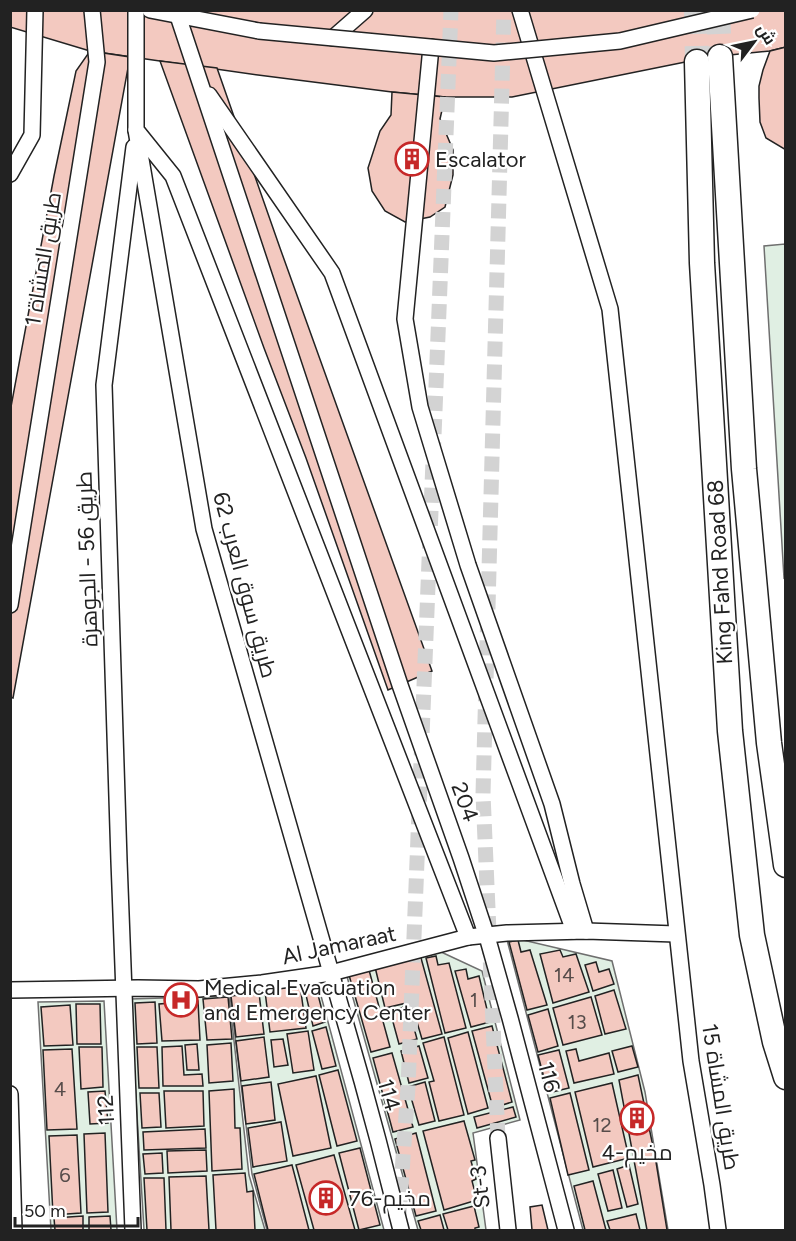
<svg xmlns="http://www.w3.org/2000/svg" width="796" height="1241" font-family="Figtree,Cairo,sans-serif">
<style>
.green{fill:#e0efe3;stroke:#6f6f6f;stroke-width:1.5}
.building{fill:#f3c9c0;stroke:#222;stroke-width:1.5}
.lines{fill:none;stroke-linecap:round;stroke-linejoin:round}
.street-tunnel{stroke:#d3d3d3;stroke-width:15;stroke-dasharray:15 8;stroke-linecap:butt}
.primary-tunnel{stroke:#d3d3d3;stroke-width:24;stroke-dasharray:24 12;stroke-linecap:butt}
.street-casing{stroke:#222;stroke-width:18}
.primary-casing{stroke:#222;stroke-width:27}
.street{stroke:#fff;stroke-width:15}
.primary{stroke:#fff;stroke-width:24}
.street-bridge-casing{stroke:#222;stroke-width:18;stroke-linecap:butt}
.street-bridge{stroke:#fff;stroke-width:15}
.labels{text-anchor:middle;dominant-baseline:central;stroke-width:4.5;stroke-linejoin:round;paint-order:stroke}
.number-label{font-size:20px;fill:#564c4a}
.poi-label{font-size:22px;fill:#222;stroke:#fff;text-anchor:start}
.street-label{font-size:22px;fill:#222;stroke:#fff}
</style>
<rect width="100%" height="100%" fill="#fff"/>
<g class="green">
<polygon points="785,244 786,577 784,578 764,246"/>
<polygon points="506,936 612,961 645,1092 668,1230 583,1230"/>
<polygon points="439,951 482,971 520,1120 473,1133 486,1230 418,1230 346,973"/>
<polygon points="317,981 384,1230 267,1230 252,1174 230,995"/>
<polygon points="229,996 249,1175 265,1230 144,1230 130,999"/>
<polygon points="104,1001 117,1230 51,1230 38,1002"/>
</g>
<g class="building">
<polygon points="10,10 786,10 786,47 770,51 710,57 512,97 445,97 392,92 258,75 90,51 10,27"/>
<polygon points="786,47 786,150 766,138 760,122 759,98 759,86 763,70 770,51"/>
<polygon points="90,51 130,57 13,698 10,697 10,412 54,176 76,71"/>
<polygon points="160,61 217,68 280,248 432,671 388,690 306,458 264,348"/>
<polygon points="392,92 445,97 440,119 453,150 453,175 445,207 430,217 405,222 385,211 372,191 368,168 380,131 391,115"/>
<polygon points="518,940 521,952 530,950 547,1005 527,1010 509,942"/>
<polygon points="560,950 563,957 576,954 589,992 553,1003 540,954"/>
<polygon points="436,956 438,965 449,963 466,1028 445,1033 426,958"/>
<polygon points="421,958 442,1034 422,1039 411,1002 385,1008 375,967"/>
<polygon points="596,962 599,972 609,969 614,984 593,991 585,965"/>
<polygon points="466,969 468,979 479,976 490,1022 471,1027 455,971"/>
<polygon points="369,970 390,1047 371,1052 349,975"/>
<polygon points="315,983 325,1022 313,1026 304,986"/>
<polygon points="300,985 306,1028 270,1032 265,991"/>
<polygon points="614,990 626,1029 605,1034 595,996"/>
<polygon points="259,993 264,1034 236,1037 231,996"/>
<polygon points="228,997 232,1039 207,1040 203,999"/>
<polygon points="591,997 602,1035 563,1045 553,1008"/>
<polygon points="198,1001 200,1040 162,1041 159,1004"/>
<polygon points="155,1002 157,1043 137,1044 135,1003"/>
<polygon points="76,1004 100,1004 101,1044 77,1044"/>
<polygon points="70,1005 73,1045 44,1046 41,1007"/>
<polygon points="408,1006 417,1039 399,1044 390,1011"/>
<polygon points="548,1009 558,1046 538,1052 528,1015"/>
<polygon points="492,1026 512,1102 493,1108 472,1031"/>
<polygon points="326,1027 336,1066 322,1069 312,1031"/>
<polygon points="308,1031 314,1070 293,1073 287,1034"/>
<polygon points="468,1032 488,1108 468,1114 448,1038"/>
<polygon points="264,1037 269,1077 241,1081 236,1041"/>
<polygon points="444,1037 464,1115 439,1121 429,1082 434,1081 423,1043"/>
<polygon points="283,1039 288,1065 274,1067 271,1040"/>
<polygon points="231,1043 233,1081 209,1083 207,1045"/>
<polygon points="197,1044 199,1070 187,1070 185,1045"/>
<polygon points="182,1046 184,1075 202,1074 203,1086 163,1086 162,1047"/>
<polygon points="419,1046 428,1078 409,1083 401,1051"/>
<polygon points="632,1046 638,1067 618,1072 612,1051"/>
<polygon points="79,1047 102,1047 103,1087 81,1089"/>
<polygon points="137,1047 157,1047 159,1088 139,1088"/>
<polygon points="72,1049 77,1129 47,1130 43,1050"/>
<polygon points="576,1049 579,1061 609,1053 614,1074 574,1083 566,1051"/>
<polygon points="559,1050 569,1088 548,1093 538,1055"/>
<polygon points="392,1053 413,1127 393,1132 373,1058"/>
<polygon points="338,1070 357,1141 337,1146 319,1075"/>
<polygon points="638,1075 655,1156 667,1230 647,1230 619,1080"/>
<polygon points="316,1076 331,1148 293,1156 278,1084"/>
<polygon points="271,1082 275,1120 246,1124 242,1086"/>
<polygon points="425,1082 435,1121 419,1125 408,1087"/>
<polygon points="612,1083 629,1158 593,1167 575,1092"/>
<polygon points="234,1089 235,1128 240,1128 242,1169 212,1171 209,1091"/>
<polygon points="105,1091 108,1123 90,1124 88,1092"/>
<polygon points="164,1091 203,1091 204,1126 166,1128"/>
<polygon points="140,1093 159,1093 161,1127 142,1128"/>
<polygon points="570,1093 589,1170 568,1175 550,1098"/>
<polygon points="513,1107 516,1117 477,1128 474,1117"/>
<polygon points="464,1121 475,1160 471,1161 476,1179 472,1181 477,1200 444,1210 423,1131"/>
<polygon points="281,1122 287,1161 253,1167 248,1128"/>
<polygon points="205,1129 206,1148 144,1150 143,1132"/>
<polygon points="105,1133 108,1212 87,1213 84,1134"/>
<polygon points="416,1133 436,1211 416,1216 395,1139"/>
<polygon points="77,1135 81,1213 53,1215 49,1136"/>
<polygon points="360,1148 380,1225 359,1230 339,1153"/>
<polygon points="206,1150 207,1171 168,1173 167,1151"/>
<polygon points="162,1153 163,1173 145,1174 143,1154"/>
<polygon points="334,1155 355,1230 314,1230 296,1165"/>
<polygon points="292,1165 309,1230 268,1230 254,1174"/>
<polygon points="629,1165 638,1204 627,1207 617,1169"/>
<polygon points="613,1170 622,1208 608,1211 598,1174"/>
<polygon points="245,1173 247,1192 253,1191 255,1230 216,1230 213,1175"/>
<polygon points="206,1176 209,1230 171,1230 169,1177"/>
<polygon points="144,1178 164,1178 166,1230 147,1230"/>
<polygon points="593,1181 606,1230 585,1230 574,1186"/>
<polygon points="542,1205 548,1230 532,1230 530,1207"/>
<polygon points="474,1206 479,1227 475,1228 475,1230 448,1230 443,1214"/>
<polygon points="636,1214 640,1230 610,1230 607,1221"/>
<polygon points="440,1215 444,1230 421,1230 418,1221"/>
<polygon points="83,1216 83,1230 55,1230 54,1218"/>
<polygon points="110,1216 111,1230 89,1230 89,1217"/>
</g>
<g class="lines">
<g class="street-tunnel">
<polyline points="498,1138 483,794 504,10"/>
<polyline points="399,1215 408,1087 451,10"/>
</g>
<g class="primary-tunnel">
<polyline points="696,10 697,62"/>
<polyline points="718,10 720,57"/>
</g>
<defs>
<g id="street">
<polyline points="136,10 136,130 173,176 468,937"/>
<polyline points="150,10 259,31"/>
<polyline points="176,10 400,685 461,858 488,940 510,1018 566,1230"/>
<polyline points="520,10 610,309 691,1061 712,1185 718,1230"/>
<polyline points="333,38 365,10"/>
<polyline points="431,47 405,319 420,407 468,565 552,804 572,884 586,931"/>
<polyline points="209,95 332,273 574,931"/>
<polyline points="136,130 204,529 362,1081 378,1140 401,1230"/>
<polyline points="10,174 32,135 35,10"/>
<polyline points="10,605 97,62 92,10"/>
<polyline points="10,990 138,988 199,989 262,983 331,973 468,937 507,933 586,931 676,934"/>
<polyline points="10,1094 14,1230"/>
<polyline points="498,1138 508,1230"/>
<polyline points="133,1230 119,861 104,385 134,147"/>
</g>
<g id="primary">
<polyline points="720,57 744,469 769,743 786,865"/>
<polyline points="697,62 702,263 730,731 752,935 775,1042 786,1077"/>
</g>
</defs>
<use href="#street" class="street-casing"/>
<use href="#primary" class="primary-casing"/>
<use href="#street" class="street"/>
<use href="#primary" class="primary"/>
<defs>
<polyline id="street-bridge" points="259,31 494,53 620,41 752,10"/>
</defs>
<use href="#street-bridge" class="street-bridge-casing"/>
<use href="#street-bridge" class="street-bridge"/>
</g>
<defs>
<symbol id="building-ring" viewBox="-11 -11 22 22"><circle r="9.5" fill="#fff" stroke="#c62828" stroke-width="1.5"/><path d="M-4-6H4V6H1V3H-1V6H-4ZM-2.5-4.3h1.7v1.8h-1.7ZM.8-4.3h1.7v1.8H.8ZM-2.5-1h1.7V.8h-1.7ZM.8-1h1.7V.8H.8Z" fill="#c62828"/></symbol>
<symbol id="hospital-ring" viewBox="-11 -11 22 22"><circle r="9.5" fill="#fff" stroke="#c62828" stroke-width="1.5"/><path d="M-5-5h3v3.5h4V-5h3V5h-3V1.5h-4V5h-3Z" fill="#c62828"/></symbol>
</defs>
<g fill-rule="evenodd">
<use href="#building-ring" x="393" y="140" width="38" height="38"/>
<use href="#hospital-ring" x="162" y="981" width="38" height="38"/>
<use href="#building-ring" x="618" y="1099" width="38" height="38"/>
<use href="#building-ring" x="307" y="1179" width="38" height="38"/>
</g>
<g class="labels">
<g class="number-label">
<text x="564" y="975">14</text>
<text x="474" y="1000">1</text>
<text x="577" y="1022">13</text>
<text x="60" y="1089">4</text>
<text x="602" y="1125">12</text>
<text x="65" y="1175">6</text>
</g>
<g class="poi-label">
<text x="435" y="159">Escalator</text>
<text x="204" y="987">Medical Evacuation<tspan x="204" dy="25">and Emergency Center</tspan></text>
<text x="637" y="1152" text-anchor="middle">مخيم-4</text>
<text x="349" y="1198">مخيم-76</text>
</g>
<g class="street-label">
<text transform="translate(43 259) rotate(-81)">طريق المشاة 1</text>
<text transform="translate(87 559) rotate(-92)">طريق 56 - الجوهرة</text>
<text transform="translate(720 572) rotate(-93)">King Fahd Road 68</text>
<text transform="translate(245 585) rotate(75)">طريق سوق العرب 62</text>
<text transform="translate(465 802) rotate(70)">204</text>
<text transform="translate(339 945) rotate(-12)">Al Jamaraat</text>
<text transform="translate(549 1077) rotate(75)">116</text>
<text transform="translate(389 1095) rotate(74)">114</text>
<text transform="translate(721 1097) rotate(81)">طريق المشاة 15</text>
<text transform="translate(106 1110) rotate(-93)">112</text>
<text transform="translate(480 1187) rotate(-96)">St-3</text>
</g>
</g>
<rect width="796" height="1241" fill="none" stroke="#222222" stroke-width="24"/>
<g transform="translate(754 42) rotate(58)" stroke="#ffffff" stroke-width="4.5" paint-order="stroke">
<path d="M0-4.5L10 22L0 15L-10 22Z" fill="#222222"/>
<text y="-9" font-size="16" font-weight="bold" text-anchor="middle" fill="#222222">ش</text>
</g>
<path d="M15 1217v9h123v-9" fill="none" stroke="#222222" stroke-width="3"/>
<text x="24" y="1217" font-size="18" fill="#222222" stroke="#ffffff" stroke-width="4.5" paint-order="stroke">50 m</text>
</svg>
